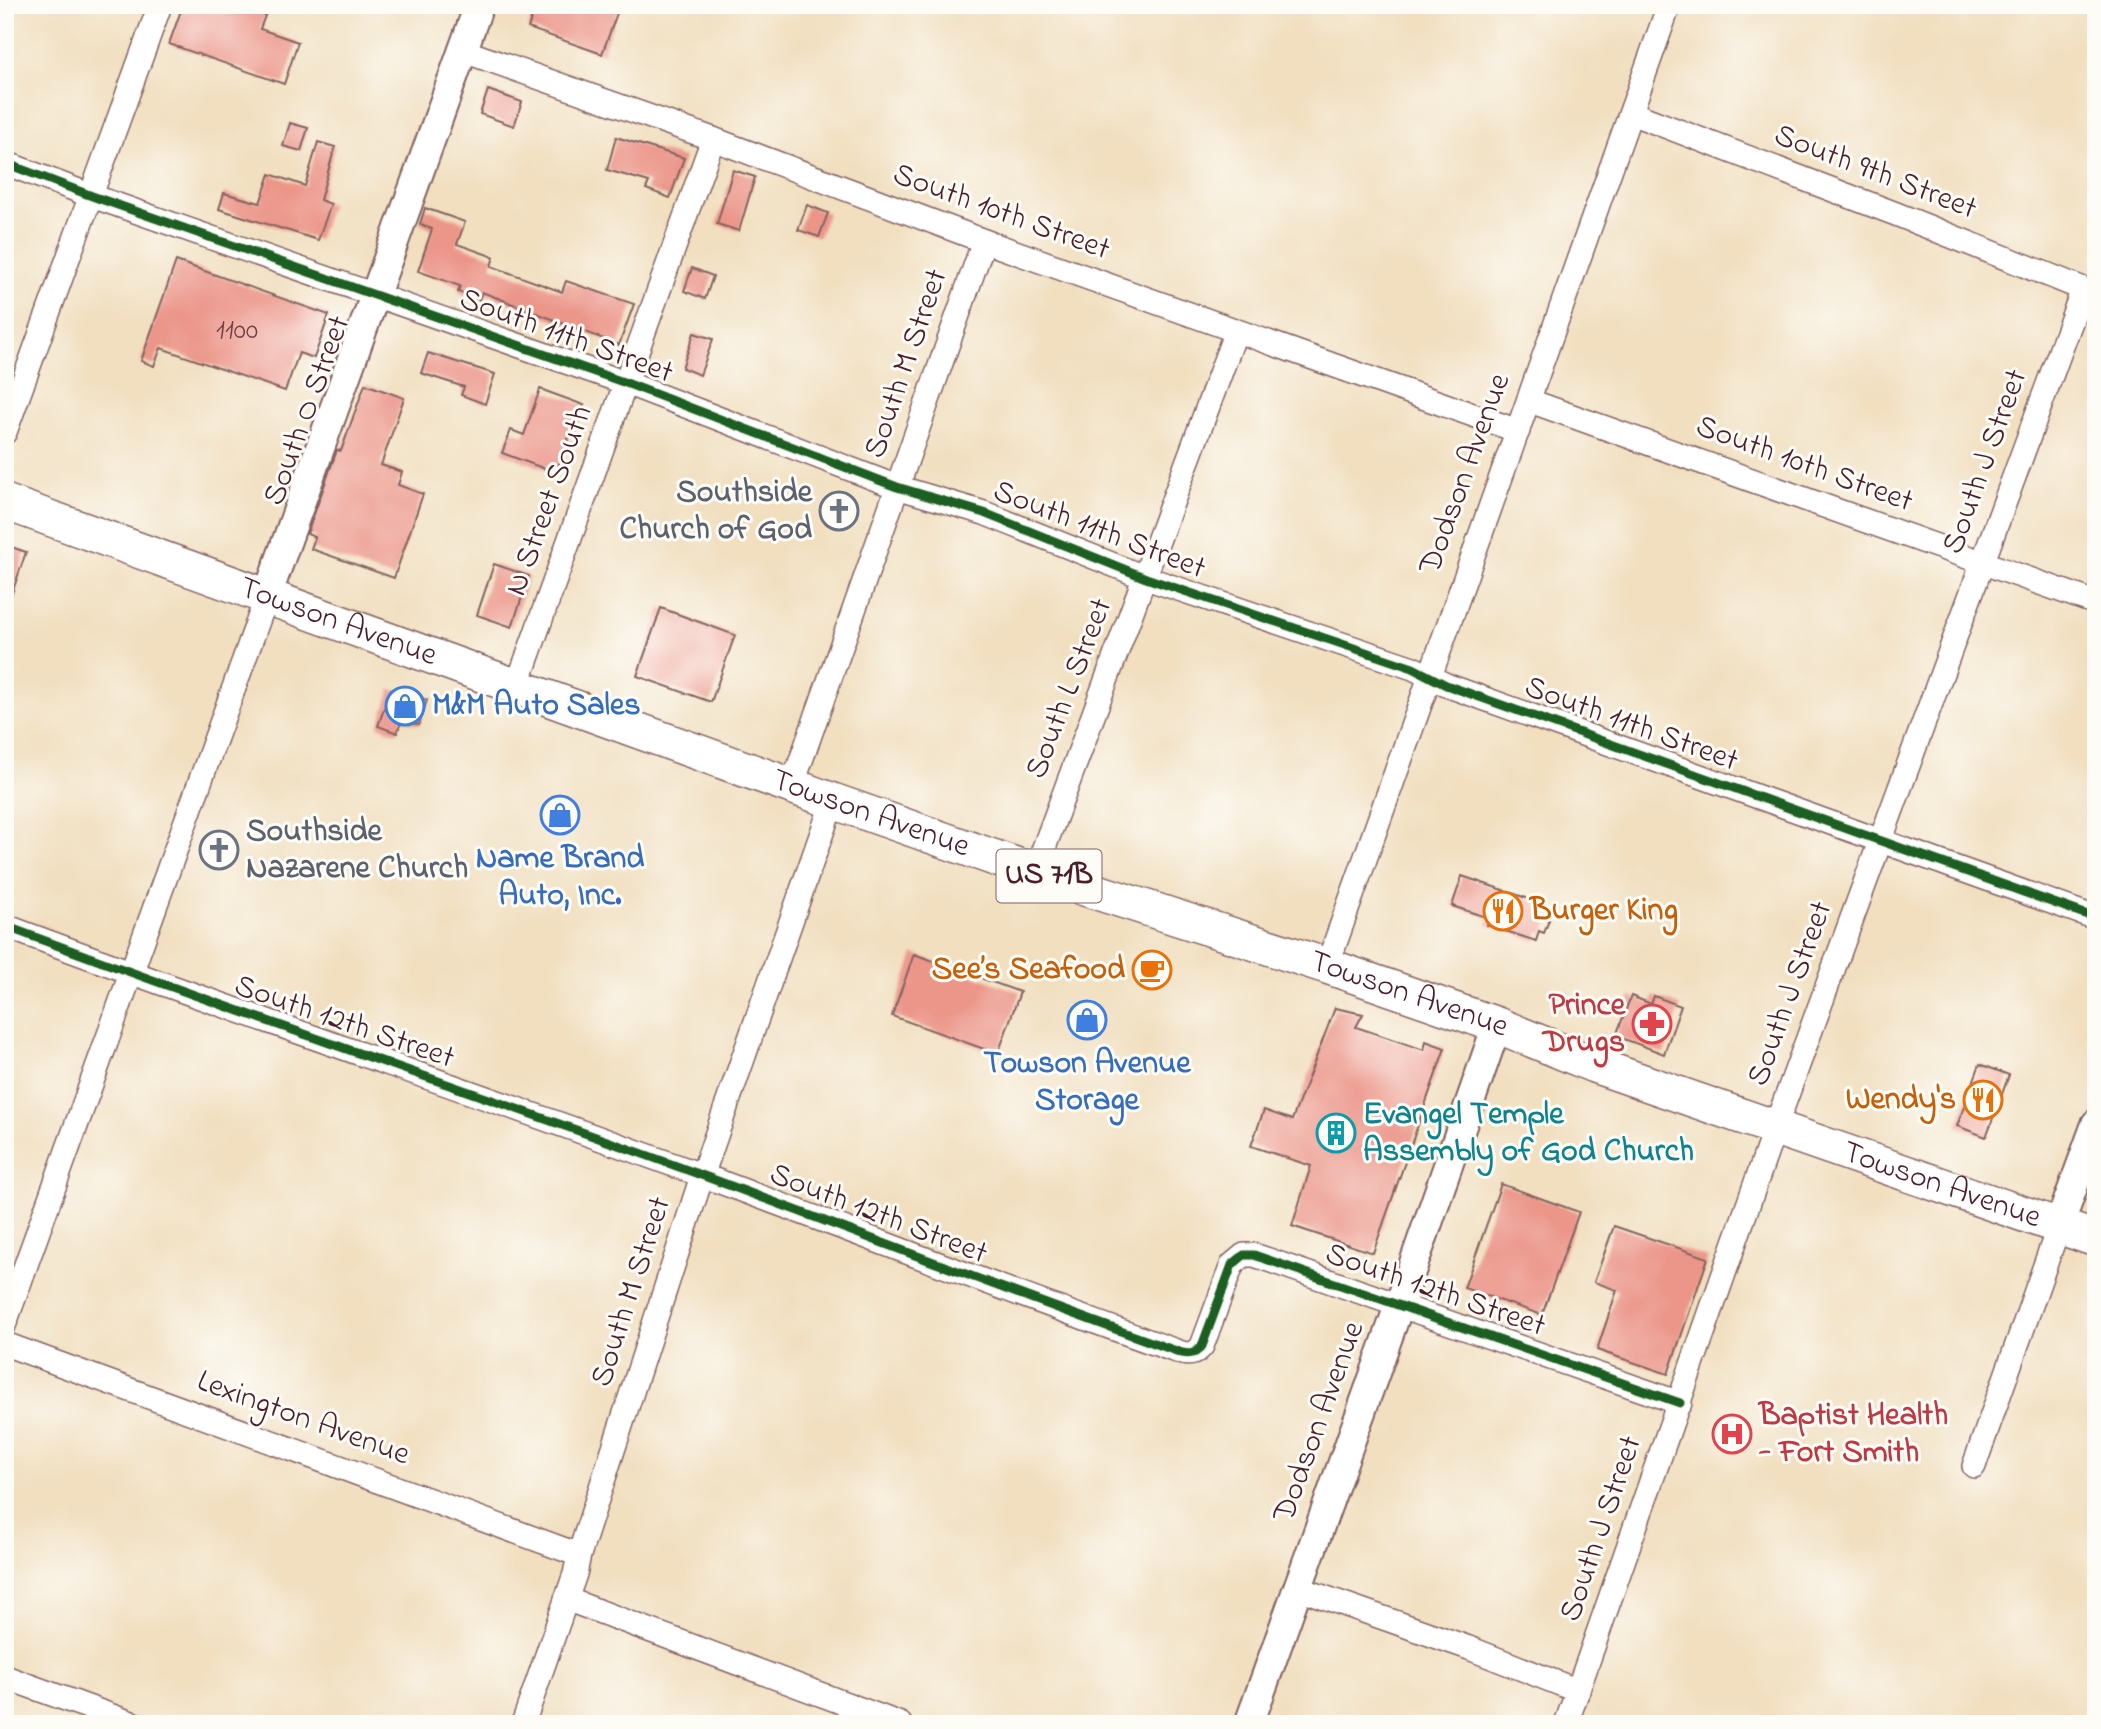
<svg xmlns="http://www.w3.org/2000/svg" width="2101" height="1729" font-family="'Indie Flower',sans-serif">
<style>
.building{fill:#ec968a}
.lines{fill:none;stroke-linecap:round;stroke-linejoin:round}
.minor-casing{stroke:#84625f;stroke-width:26}
.tertiary-casing{stroke:#84625f;stroke-width:32}
.primary-casing{stroke:#84625f;stroke-width:38}
.minor{stroke:#fff;stroke-width:23}
.tertiary{stroke:#fff;stroke-width:28}
.primary{stroke:#fff;stroke-width:35}
.cycleway-casing{stroke:#fdfcf7;stroke-width:13}
.cycleway{stroke:#1b5e20;stroke-width:9}
.labels{text-anchor:middle;dominant-baseline:central;stroke-width:6;stroke-linejoin:round;paint-order:stroke}
.number-label{font-size:28px;fill:#723d43}
.shield{fill:#fdfcf7;stroke:#806168;stroke-width:2}
.shield-label{font-size:30px;font-weight:bold;fill:#4a1f2b}
.street-label{font-size:32px;fill:#4a1f2b;stroke:#fdfcf7}
.worship-label{font-size:32px;font-weight:bold;fill:#5b616d;stroke:#fdfcf7;text-anchor:end}
.shop-label{font-size:32px;font-weight:bold;fill:#366cbe;stroke:#fdfcf7}
.food-label{font-size:32px;font-weight:bold;fill:#c56008;stroke:#fdfcf7;text-anchor:end}
.health-label{font-size:32px;font-weight:bold;fill:#be3a42;stroke:#fdfcf7;text-anchor:end}
.culture-label{font-size:32px;font-weight:bold;fill:#0d838f;stroke:#fdfcf7;text-anchor:start}
</style>
<rect width="100%" height="100%" fill="#fdfcf7"/>
<filter id="ink" filterUnits="userSpaceOnUse"><feTurbulence type="fractalNoise" baseFrequency=".0143" numOctaves="2"/><feDisplacementMap in="SourceGraphic" scale="14" xChannelSelector="R" yChannelSelector="G"/><feConvolveMatrix kernelMatrix="1 2 1 2 8 2 1 2 1" color-interpolation-filters="sRGB"/></filter>
<filter id="wash" filterUnits="userSpaceOnUse"><feTurbulence type="fractalNoise" baseFrequency=".00686" numOctaves="4" result="noise"/><feDisplacementMap in="SourceGraphic" scale="28" xChannelSelector="R" yChannelSelector="G"/><feGaussianBlur stdDeviation="1.57" result="paint"/><feColorMatrix in="noise" values="0 0 0 0 0 0 0 0 0 0 0 0 0 0 0 0 0 1.4 0 .05"/><feComposite in="paint" operator="in"/></filter>
<g filter="url(#wash)">
<rect width="100%" height="100%" fill="#f1dfc0"/>
<g id="blocks">
<g class="building">
<polygon points="183,5 242,5 266,13 260,29 298,42 284,84 169,44"/>
<polygon points="536,5 620,5 602,54 528,28"/>
<polygon points="488,90 522,102 514,126 480,114"/>
<polygon points="290,123 308,128 301,151 283,146"/>
<polygon points="616,137 684,158 670,198 646,189 649,182 607,170"/>
<polygon points="318,142 335,147 320,200 331,204 318,240 219,209 224,193 260,203 270,174 305,186"/>
<polygon points="733,170 755,177 739,231 717,224"/>
<polygon points="807,205 828,213 819,237 798,230"/>
<polygon points="425,208 465,222 457,244 494,257 491,266 562,292 566,281 634,304 619,345 482,292 479,300 458,292 460,286 418,271 432,229 420,224"/>
<polygon points="176,261 329,315 314,358 299,353 285,391 161,348 154,366 141,361"/>
<polygon points="692,268 713,276 705,299 684,291"/>
<polygon points="694,333 713,339 700,375 682,368"/>
<polygon points="428,353 495,374 485,404 461,395 464,387 421,373"/>
<polygon points="365,384 404,398 381,465 402,472 398,485 423,494 394,578 311,549 315,537 307,534 337,450 341,451"/>
<polygon points="540,389 584,405 575,430 572,429 556,473 502,453 511,430 524,435"/>
<polygon points="5,545 26,552 8,605 5,605"/>
<polygon points="494,564 529,576 512,627 477,615"/>
<polygon points="661,608 735,635 711,702 637,676"/>
<polygon points="391,689 427,700 419,725 402,720 397,733 378,726"/>
<polygon points="1462,876 1538,902 1536,905 1540,906 1537,916 1549,920 1544,933 1539,931 1536,941 1487,925 1489,918 1452,906"/>
<polygon points="914,954 1020,992 998,1054 892,1016"/>
<polygon points="1149,954 1164,960 1154,985 1140,980"/>
<polygon points="1631,996 1651,1004 1654,996 1681,1006 1664,1054 1616,1036"/>
<polygon points="1335,1008 1363,1014 1356,1027 1424,1050 1426,1041 1445,1048 1373,1253 1292,1226 1311,1166 1251,1146 1264,1110 1292,1120"/>
<polygon points="1980,1064 2009,1075 1986,1137 1957,1126"/>
<polygon points="1501,1184 1579,1212 1542,1315 1464,1288"/>
<polygon points="1614,1226 1708,1258 1668,1374 1597,1350 1617,1290 1594,1282"/>
</g>
</g>
</g>
<g filter="url(#ink)">
<use href="#blocks" fill-opacity="0" stroke="#84625f" stroke-width="2"/>
<g class="lines">
<defs>
<g id="minor">
<polyline points="464,51 713,139 984,241 1518,431"/>
<polyline points="1631,113 1896,214 2096,294"/>
<polyline points="5,163 92,196 626,383 897,487 984,513 1146,578 1413,668 1446,685 2096,918"/>
<polyline points="1530,401 2096,603"/>
<polyline points="5,432 160,5"/>
<polyline points="517,686 713,139"/>
<polyline points="792,786 984,241"/>
<polyline points="1035,872 1236,331"/>
<path d="M 5,926 C 237,1013 472,1091 704,1176 C 864,1235 1022,1297 1182,1353 C 1192,1355 1196,1353 1202,1346 L 1232,1265 L 1244,1255 L 1254,1255 L 1680,1403"/>
<polyline points="1327,966 1669,5"/>
<polyline points="5,1323 267,596"/>
<polyline points="5,1344 579,1555"/>
<polyline points="1974,1466 2059,1226"/>
<polyline points="1298,1588 1469,1648 1578,1691"/>
<polyline points="566,1599 900,1724"/>
<polyline points="5,1677 134,1724"/>
<polyline points="523,1724 575,1574 579,1555 702,1176 833,801"/>
<polyline points="1566,1724 1775,1128 2083,289"/>
</g>
<g id="tertiary">
<polyline points="267,596 479,5"/>
<polyline points="2059,1226 2096,1124"/>
<polyline points="1249,1724 1399,1306 1497,1025"/>
</g>
<g id="primary">
<path id="s1" d="M 5,502 L 833,801 L 1035,872 L 1327,966 L 1497,1025 L 1594,1065 L 2096,1239"/>
</g>
</defs>
<use href="#minor" class="minor-casing"/>
<use href="#tertiary" class="tertiary-casing"/>
<use href="#primary" class="primary-casing"/>
<use href="#minor" class="minor"/>
<use href="#tertiary" class="tertiary"/>
<use href="#primary" class="primary"/>
<defs>
<g id="cycleway">
<polyline points="5,163 92,196 626,383 897,487 984,513 1146,578 1413,668 1446,685 2096,918"/>
<path d="M 5,926 C 237,1013 472,1091 704,1176 C 864,1235 1022,1297 1182,1353 C 1192,1355 1196,1353 1202,1346 L 1232,1265 L 1244,1255 L 1254,1255 L 1680,1403"/>
</g>
</defs>
<use href="#cycleway" class="cycleway-casing"/>
<use href="#cycleway" class="cycleway"/>
</g>
</g>
<defs>
<symbol id="church-ring" viewBox="-11 -11 22 22"><circle r="9.5" fill="#fdfcf7" stroke="#6b7280" stroke-width="1.5"/><path d="M-1.2-6h2.4v3.5h3.3v2.4h-3.3V6h-2.4V-.1h-3.3v-2.4h3.3Z" fill="#6b7280"/></symbol>
<symbol id="shop-ring" viewBox="-11 -11 22 22"><circle r="9.5" fill="#fdfcf7" stroke="#3f7fe0" stroke-width="1.5"/><path d="M-5-2.5h2.3a2.7 3.5 0 0 1 5.4 0H5L5.5 6h-11ZM-1.5-2.5h3a1.5 2.3 0 0 0-3 0Z" fill="#3f7fe0"/></symbol>
<symbol id="restaurant-ring" viewBox="-11 -11 22 22"><circle r="9.5" fill="#fdfcf7" stroke="#e8710a" stroke-width="1.5"/><path d="M-5-6h1v4h1v-4h1v4h1v-4h1v5L-1.5 .5V6h-2V.5L-5-1ZM5-6V6H3V1.5H1.5Q1.5-4 5-6Z" fill="#e8710a"/></symbol>
<symbol id="cafe-ring" viewBox="-11 -11 22 22"><circle r="9.5" fill="#fdfcf7" stroke="#e8710a" stroke-width="1.5"/><path d="M-5.5-4.5H6V0H3Q3 3.5 0 3.5H-2.5Q-5.5 3.5-5.5 0ZM3-3.2v2h1.7v-2ZM-6 4.5H4V6H-6Z" fill="#e8710a"/></symbol>
<symbol id="pharmacy-ring" viewBox="-11 -11 22 22"><circle r="9.5" fill="#fdfcf7" stroke="#e0444e" stroke-width="1.5"/><path d="M-2-6h4v4h4v4h-4v4h-4v-4h-4v-4h4Z" fill="#e0444e"/></symbol>
<symbol id="building-ring" viewBox="-11 -11 22 22"><circle r="9.5" fill="#fdfcf7" stroke="#0f9aa8" stroke-width="1.5"/><path d="M-4-6H4V6H1V3H-1V6H-4ZM-2.5-4.3h1.7v1.8h-1.7ZM.8-4.3h1.7v1.8H.8ZM-2.5-1h1.7V.8h-1.7ZM.8-1h1.7V.8H.8Z" fill="#0f9aa8"/></symbol>
<symbol id="hospital-ring" viewBox="-11 -11 22 22"><circle r="9.5" fill="#fdfcf7" stroke="#e0444e" stroke-width="1.5"/><path d="M-5-5h3v3.5h4V-5h3V5h-3V1.5h-4V5h-3Z" fill="#e0444e"/></symbol>
</defs>
<g fill-rule="evenodd">
<use href="#church-ring" x="817" y="489" width="44" height="44"/>
<use href="#shop-ring" x="383" y="684" width="44" height="44"/>
<use href="#shop-ring" x="538" y="793" width="44" height="44"/>
<use href="#church-ring" x="197" y="828" width="44" height="44"/>
<use href="#restaurant-ring" x="1481" y="889" width="44" height="44"/>
<use href="#cafe-ring" x="1130" y="948" width="44" height="44"/>
<use href="#shop-ring" x="1065" y="998" width="44" height="44"/>
<use href="#pharmacy-ring" x="1630" y="1002" width="44" height="44"/>
<use href="#restaurant-ring" x="1961" y="1078" width="44" height="44"/>
<use href="#building-ring" x="1314" y="1111" width="44" height="44"/>
<use href="#hospital-ring" x="1710" y="1412" width="44" height="44"/>
</g>
<g class="labels">
<g class="number-label">
<text x="237" y="331">1100</text>
</g>
<rect class="shield" x="996.5" y="849.5" width="105" height="53" rx="5"/>
<g class="shield-label">
<text x="1049" y="876">US 71B</text>
</g>
<g class="street-label">
<text transform="translate(1875 173) rotate(21)">South 9th Street</text>
<text transform="translate(1001 213) rotate(20)">South 10th Street</text>
<text transform="translate(566 337) rotate(20)">South 11th Street</text>
<text transform="translate(907 364) rotate(-71)">South M Street</text>
<text transform="translate(308 411) rotate(-70)">South O Street</text>
<text transform="translate(1986 462) rotate(-70)">South J Street</text>
<text transform="translate(1804 465) rotate(20)">South 10th Street</text>
<text transform="translate(1466 474) rotate(-70)">Dodson Avenue</text>
<text transform="translate(550 501) rotate(-70)">N Street South</text>
<text transform="translate(1099 531) rotate(21)">South 11th Street</text>
<text stroke="none"><textPath href="#s1" startOffset="354">Towson Avenue</textPath></text>
<text transform="translate(1070 689) rotate(-69)">South L Street</text>
<text transform="translate(1631 725) rotate(20)">South 11th Street</text>
<text stroke="none"><textPath href="#s1" startOffset="920">Towson Avenue</textPath></text>
<text transform="translate(1791 994) rotate(-70)">South J Street</text>
<text stroke="none"><textPath href="#s1" startOffset="1488">Towson Avenue</textPath></text>
<text transform="translate(344 1023) rotate(19)">South 12th Street</text>
<text stroke="none"><textPath href="#s1" startOffset="2054">Towson Avenue</textPath></text>
<text transform="translate(878 1215) rotate(21)">South 12th Street</text>
<text transform="translate(1435 1291) rotate(19)">South 12th Street</text>
<text transform="translate(632 1292) rotate(-72)">South M Street</text>
<text transform="translate(303 1419) rotate(20)">Lexington Avenue</text>
<text transform="translate(1320 1422) rotate(-70)">Dodson Avenue</text>
<text transform="translate(1602 1529) rotate(-71)">South J Street</text>
</g>
<g class="worship-label">
<text x="812" y="493">Southside<tspan x="812" dy="37">Church of God</tspan></text>
<text x="246" y="832" text-anchor="start">Southside<tspan x="246" dy="37">Nazarene Church</tspan></text>
</g>
<g class="shop-label">
<text x="432" y="706" text-anchor="start">M&amp;M Auto Sales</text>
<text x="560" y="859">Name Brand<tspan x="560" dy="37">Auto, Inc.</tspan></text>
<text x="1087" y="1064">Towson Avenue<tspan x="1087" dy="37">Storage</tspan></text>
</g>
<g class="food-label">
<text x="1530" y="911" text-anchor="start">Burger King</text>
<text x="1125" y="970">See’s Seafood</text>
<text x="1956" y="1100">Wendy's</text>
</g>
<g class="health-label">
<text x="1625" y="1006">Prince<tspan x="1625" dy="37">Drugs</tspan></text>
<text x="1759" y="1416" text-anchor="start">Baptist Health<tspan x="1759" dy="37">- Fort Smith</tspan></text>
</g>
<g class="culture-label">
<text x="1363" y="1115">Evangel Temple<tspan x="1363" dy="37">Assembly of God Church</tspan></text>
</g>
</g>
<rect width="2101" height="1729" fill="none" stroke="#fdfcf7" stroke-width="28"/>
</svg>
